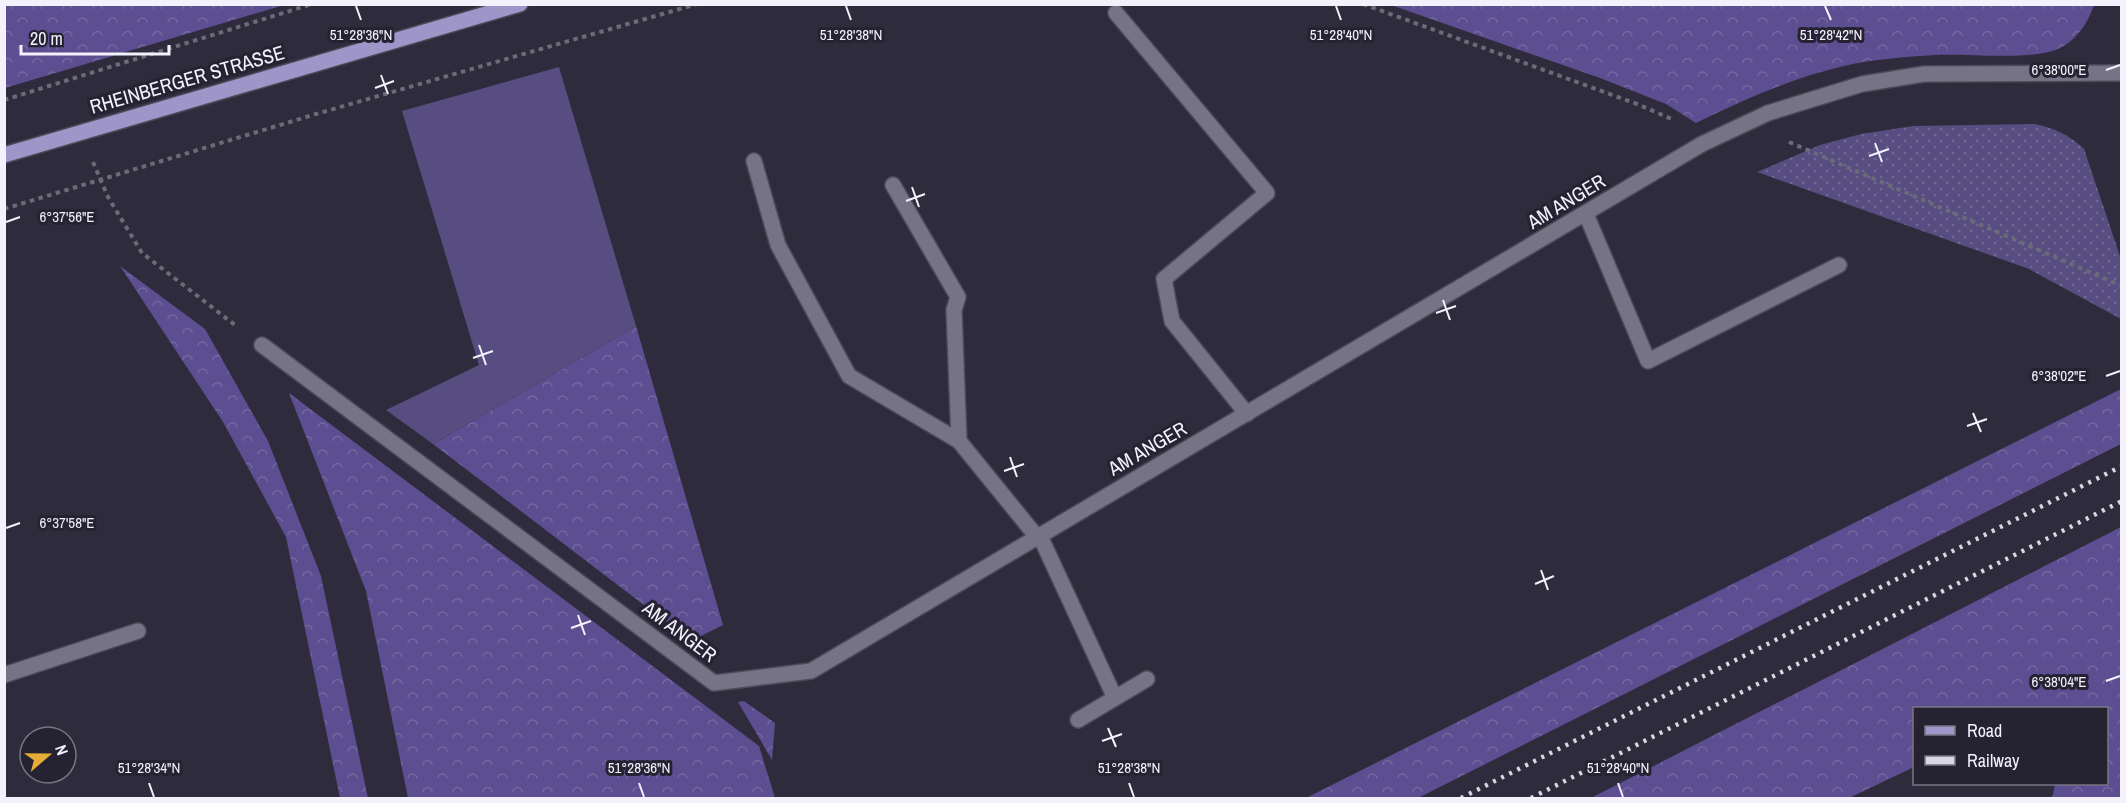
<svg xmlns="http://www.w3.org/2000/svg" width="2126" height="803" font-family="'Archivo Narrow',sans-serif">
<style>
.grass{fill:url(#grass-dots)}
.forest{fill:url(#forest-crowns)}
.garden{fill:#574d80}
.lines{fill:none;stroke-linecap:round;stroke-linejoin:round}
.minor-casing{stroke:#4c4957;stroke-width:18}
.major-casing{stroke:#4c4957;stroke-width:18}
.path{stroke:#6c6a79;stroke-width:4;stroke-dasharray:4.5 4.5;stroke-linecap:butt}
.minor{stroke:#767386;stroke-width:15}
.major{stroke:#9e96c9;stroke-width:15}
.rail{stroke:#d9d7e3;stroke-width:4.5;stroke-dasharray:3 6;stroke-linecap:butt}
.ticks{fill:none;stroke:#f2f1fc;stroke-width:2}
.labels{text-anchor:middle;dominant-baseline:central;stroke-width:6;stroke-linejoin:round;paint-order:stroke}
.street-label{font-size:20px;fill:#f2f1fc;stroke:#252232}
.ticks-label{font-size:15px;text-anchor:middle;fill:#f2f1fc;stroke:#252232;stroke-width:6;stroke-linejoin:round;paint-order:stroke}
</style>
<defs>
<pattern id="grass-dots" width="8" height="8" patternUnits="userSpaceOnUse" patternTransform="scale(1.5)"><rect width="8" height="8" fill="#574d80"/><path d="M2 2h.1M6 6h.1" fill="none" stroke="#706793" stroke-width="1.8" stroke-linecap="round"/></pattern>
<pattern id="forest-crowns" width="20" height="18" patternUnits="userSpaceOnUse" patternTransform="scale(1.5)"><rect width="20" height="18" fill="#5c4e90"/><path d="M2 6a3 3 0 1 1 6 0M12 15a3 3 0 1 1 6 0" fill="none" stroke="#7468a0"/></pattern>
</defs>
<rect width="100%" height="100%" fill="#2e2c3c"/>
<path class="grass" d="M 2035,124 C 2055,128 2069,135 2084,149 L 2121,259 L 2121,319 L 2029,269 L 1757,172 L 1820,145 L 1861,134 L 1913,126 Z"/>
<g class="forest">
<polygon points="5,4 284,4 284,5 5,88"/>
<path d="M 1391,5 L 2094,5 C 2088,23 2076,41 2058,49 C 2031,61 1966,53 1935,55 C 1905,57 1874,59 1844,66 C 1792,78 1743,100 1696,123 L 1666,104 L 1600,78 Z"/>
<polygon points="120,266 205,329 268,441 321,576 368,798 340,798 286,537 223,422"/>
<polygon points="636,326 723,625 691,641 433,444"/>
<polygon points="2121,389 2121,444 1418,798 1306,798"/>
<polygon points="289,393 759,746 775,798 408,798 366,591"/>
<polygon points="2121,527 2121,798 2050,798 2053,795 2055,784 2106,784 2106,708 1914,708 1914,767 1849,798 1591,798"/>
<polygon points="744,701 775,723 772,760 738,702"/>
</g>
<polygon class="garden" points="559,67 636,326 433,444 386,410 479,365 402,111"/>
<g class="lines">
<defs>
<g id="minor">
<polyline points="1116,13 1267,193 1164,279 1172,321 1247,414"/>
<polyline points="754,161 778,245 849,376 959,441"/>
<polyline points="893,185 958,297 954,310 959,441 1037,537"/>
<polyline points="1586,214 1648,361 1839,265"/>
<polyline points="262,345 714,683 811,671 1702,144 1768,113 1862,84 1924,74 2122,73"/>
<polyline points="1040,536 1115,698"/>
<polyline points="4,675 138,631"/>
<polyline points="1078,720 1147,679"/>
</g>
<polyline id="major" points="4,155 520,4"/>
</defs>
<use href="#minor" class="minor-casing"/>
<use href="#major" class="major-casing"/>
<g class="path">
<polyline points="1363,4 1637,104 1674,120"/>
<polyline points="4,100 312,4"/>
<polyline points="1789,142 2122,286"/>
<polyline points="93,162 108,197 142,253 235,325"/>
<polyline points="4,209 316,114 697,4"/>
</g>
<use href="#minor" class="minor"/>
<use href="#major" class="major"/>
<g class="rail">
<polyline points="1461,798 2122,466"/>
<polyline points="1531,798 2122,501"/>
</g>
</g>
<path class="ticks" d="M 356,6 L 361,20M 846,6 L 851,20M 1336,6 L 1341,20M 1825,6 L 1831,20M 2106,70 L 2120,65M 381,75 L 388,94M 375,88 L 394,81M 1875,143 L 1882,162M 1869,156 L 1889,149M 912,187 L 919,207M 906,201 L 925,194M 6,222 L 20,217M 1443,300 L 1450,320M 1436,313 L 1456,306M 479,345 L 486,365M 473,358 L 493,351M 2106,376 L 2120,371M 1973,413 L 1981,432M 1967,426 L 1987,419M 1010,457 L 1017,477M 1004,471 L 1024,464M 6,528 L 20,523M 1541,570 L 1548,590M 1535,584 L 1554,576M 578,615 L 585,635M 571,628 L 591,621M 2106,681 L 2120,676M 1108,728 L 1116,747M 1102,741 L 1122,734M 149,783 L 154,797M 639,783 L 644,797M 1129,783 L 1134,797M 1618,783 L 1623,797"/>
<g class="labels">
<g class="street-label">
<text transform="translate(187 79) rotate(-16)">RHEINBERGER STRASSE</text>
<text transform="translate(1566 201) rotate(-31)">AM ANGER</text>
<text transform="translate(1147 448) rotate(-30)">AM ANGER</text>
<text transform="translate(680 631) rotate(37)">AM ANGER</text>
</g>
</g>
<g class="ticks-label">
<text x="1831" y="40">51°28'42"N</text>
<text x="361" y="40">51°28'36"N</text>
<text x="851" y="40">51°28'38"N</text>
<text x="1341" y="40">51°28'40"N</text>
<text x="2059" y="75">6°38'00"E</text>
<text x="67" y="222">6°37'56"E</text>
<text x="2059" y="381">6°38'02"E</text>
<text x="67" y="528">6°37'58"E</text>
<text x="2059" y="687">6°38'04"E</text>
<text x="149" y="773">51°28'34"N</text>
<text x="639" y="773">51°28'36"N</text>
<text x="1129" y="773">51°28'38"N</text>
<text x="1618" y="773">51°28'40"N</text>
</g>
<rect width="2126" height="803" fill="none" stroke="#f2f1fc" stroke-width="12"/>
<rect x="1913" y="707" width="195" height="78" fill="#252232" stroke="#777583" stroke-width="1.5"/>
<rect x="1925" y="726" width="30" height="9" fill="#9e96c9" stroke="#777583" stroke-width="1.5"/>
<text x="1967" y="737" font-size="18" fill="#f2f1fc">Road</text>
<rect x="1925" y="756" width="30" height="9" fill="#d9d7e3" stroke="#777583" stroke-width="1.5"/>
<text x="1967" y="767" font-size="18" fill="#f2f1fc">Railway</text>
<g transform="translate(48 755) rotate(70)"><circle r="28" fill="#252232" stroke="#777583" stroke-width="1.5"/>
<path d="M0-4.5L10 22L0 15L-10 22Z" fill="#e6ad36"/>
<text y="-9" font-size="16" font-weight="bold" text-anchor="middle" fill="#f2f1fc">N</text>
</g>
<path d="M21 45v9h148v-9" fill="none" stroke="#f2f1fc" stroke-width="3"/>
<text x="30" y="45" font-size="18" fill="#f2f1fc" stroke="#252232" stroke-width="4.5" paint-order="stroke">20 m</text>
</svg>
